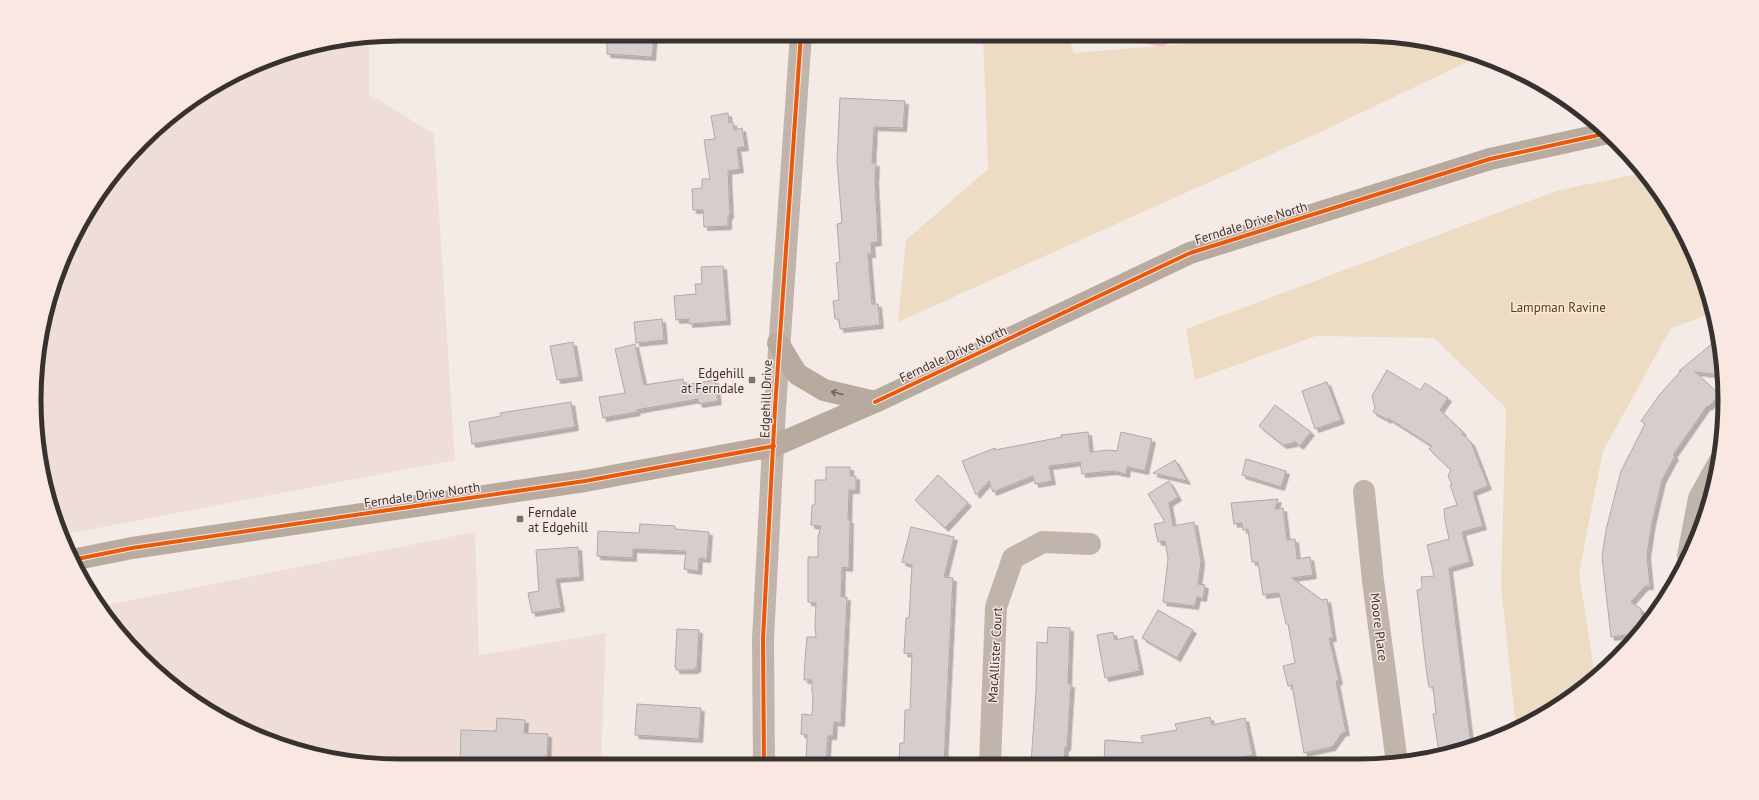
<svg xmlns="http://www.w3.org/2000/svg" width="1759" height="800" font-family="'PT Sans',sans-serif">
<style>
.built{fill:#eeded7}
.green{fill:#eddcc3}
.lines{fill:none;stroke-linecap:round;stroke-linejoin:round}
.stream{stroke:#ecc0c9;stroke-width:5}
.building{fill:#d6cecc;stroke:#b0a9a7;filter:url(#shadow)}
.minor{stroke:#c0b4ab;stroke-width:22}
.major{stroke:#b9aaa0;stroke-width:22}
.cycleway-casing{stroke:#f9e8e2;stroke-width:6}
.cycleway{stroke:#e8590c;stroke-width:4}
.oneway{stroke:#6b615c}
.poi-dot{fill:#79726f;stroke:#f9e8e2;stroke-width:1.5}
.labels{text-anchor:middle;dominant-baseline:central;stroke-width:3;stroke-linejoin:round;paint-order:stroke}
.street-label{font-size:13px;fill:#37312f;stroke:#f9e8e2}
.park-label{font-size:13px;fill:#5b3f01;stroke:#f9e8e2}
.poi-label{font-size:13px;fill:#37312f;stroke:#f9e8e2;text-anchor:end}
.rim{fill:none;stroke:#37312f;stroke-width:5}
</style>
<defs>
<filter id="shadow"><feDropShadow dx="3.5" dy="3.5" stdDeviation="0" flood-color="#0004"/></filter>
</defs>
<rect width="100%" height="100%" fill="#f4ebe7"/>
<g class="built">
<polygon points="369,39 369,94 434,134 455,460 61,535 53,518 37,448 41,329 83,217 159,125 217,83 282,54"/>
<polygon points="475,532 479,655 606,633 601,765 400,766 328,759 260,738 159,675 102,606"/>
</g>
<g class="green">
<polygon points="983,34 1067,34 1074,53 1208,42 1227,34 1359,34 1431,41 1480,56 1312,136 898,322 906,240 988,169"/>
<polygon points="1644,173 1663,196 1697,260 1713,313 1671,328 1603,451 1579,573 1595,677 1582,690 1516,728 1501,586 1506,408 1434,338 1316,336 1195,380 1186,329 1559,190"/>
</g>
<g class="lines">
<polyline class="stream" points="1110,34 1112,36 1163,44 1179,34"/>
</g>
<g class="building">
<polygon points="607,34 654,34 652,57 607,54"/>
<polygon points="840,98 905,101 903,128 874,127 872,163 876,163 875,179 878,242 871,243 872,254 868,254 872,304 878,304 880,325 840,329 839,319 835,319 833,301 839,300 836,263 840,262 837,224 842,223 837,161"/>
<polygon points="728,113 729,123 733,122 734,130 742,128 745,147 737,148 740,169 728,171 730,215 728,216 728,226 704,227 703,210 693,210 692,189 702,188 702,179 710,179 704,140 715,139 711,116"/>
<polygon points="723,266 727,321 689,324 689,319 676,320 674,296 696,294 695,284 702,284 701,267"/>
<polygon points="662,319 664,340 636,343 634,322"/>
<polygon points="1719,338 1723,375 1695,372 1720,395 1708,407 1707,406 1673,455 1675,456 1662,480 1652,522 1647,555 1650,586 1645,586 1631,602 1641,609 1643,629 1639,633 1611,637 1602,557 1606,530 1621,471 1645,424 1641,421 1660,394 1681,371 1679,371"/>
<polygon points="573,342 579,377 557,380 550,346"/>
<polygon points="635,344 644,385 683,379 684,385 715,380 718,401 699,404 698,399 636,410 637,412 603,418 599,397 625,393 615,349"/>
<polygon points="1387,370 1420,390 1425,383 1448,398 1440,410 1463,432 1462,434 1471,442 1488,486 1473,492 1483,526 1462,532 1470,562 1449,568 1471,746 1442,754 1441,752 1439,752 1433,714 1436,714 1433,687 1429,687 1426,668 1417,590 1421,589 1422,586 1421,577 1434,576 1427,545 1449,539 1445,520 1444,509 1457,505 1450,485 1452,485 1448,476 1451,470 1429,449 1432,446 1388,418 1388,420 1373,412 1375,408 1372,396"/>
<polygon points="1327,382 1341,420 1315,429 1302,391"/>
<polygon points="571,402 575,427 472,444 469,422 501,416 500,413"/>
<polygon points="1275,405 1311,432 1300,446 1294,441 1294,443 1283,445 1259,426"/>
<polygon points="1088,432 1090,452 1109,450 1117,451 1121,432 1152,439 1145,471 1127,467 1126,474 1113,471 1082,474 1080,462 1049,466 1052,481 1035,484 1033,476 993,492 989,481 976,495 962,461 995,448 995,450 1062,437 1061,435"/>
<polygon points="1246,459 1286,471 1281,487 1242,475"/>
<polygon points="1175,460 1187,481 1153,473"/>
<polygon points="826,467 850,467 850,476 856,476 856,490 849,490 848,520 850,520 849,568 842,567 841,597 847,597 841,723 834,722 833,736 828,736 826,765 806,765 807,735 801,734 802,714 812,715 813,695 812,693 812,680 804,680 805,660 807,637 816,637 815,626 816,603 808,602 808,557 818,557 818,537 821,526 811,525 812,505 815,505 815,480 826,480"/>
<polygon points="938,475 968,503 945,528 915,500"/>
<polygon points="1169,481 1178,497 1169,503 1173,526 1194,522 1201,561 1198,584 1205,585 1203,598 1197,597 1195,606 1163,602 1168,559 1165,541 1158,542 1154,524 1165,522 1148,494"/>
<polygon points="1278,499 1275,509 1283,508 1287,540 1295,539 1297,559 1310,557 1313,575 1292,578 1322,600 1327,599 1333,638 1329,638 1339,681 1336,681 1346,732 1342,733 1332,747 1304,753 1292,685 1288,686 1283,666 1295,663 1288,624 1286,624 1279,593 1263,595 1258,562 1252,562 1248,529 1243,530 1242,523 1234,524 1231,503"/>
<polygon points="640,524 675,526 675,529 709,532 707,559 699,558 698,571 684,569 686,551 633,549 633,558 597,556 598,531 639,533"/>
<polygon points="911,527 954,537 944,577 953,578 944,763 932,762 932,764 899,764 900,743 904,743 905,710 910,710 912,654 904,653 906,618 909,618 912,565 902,562"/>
<polygon points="578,547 580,577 556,579 561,608 532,613 528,593 539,591 536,550"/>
<polygon points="1158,610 1193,630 1177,658 1142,638"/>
<polygon points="1048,627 1070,628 1068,684 1071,684 1067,747 1065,747 1064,764 1031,764 1036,690 1037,642 1047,643"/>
<polygon points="677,629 699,630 697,669 695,668 695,670 676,670 676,667 675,667"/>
<polygon points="1113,632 1115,640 1133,636 1140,671 1105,678 1097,635"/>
<polygon points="637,704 701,708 699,739 635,735"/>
<polygon points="1210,717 1212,725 1245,718 1253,755 1212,763 1104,764 1105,740 1143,743 1141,736 1177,730 1175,724"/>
<polygon points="497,718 525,720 524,733 548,734 547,766 460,766 461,730 496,731"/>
</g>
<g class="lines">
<g class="minor">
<polyline points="1364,491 1373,581 1397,763"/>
<polyline points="1688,556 1699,498 1719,462"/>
<polyline points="990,764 996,607 1013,558 1043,542 1090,544"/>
<polyline points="764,765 763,639 775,408 801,34"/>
</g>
<g class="major">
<polyline points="778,343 797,374 824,390 875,402"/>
<polyline points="72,560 132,548 585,481 774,446 875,402 1190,253 1490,159 1608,133"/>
</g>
<defs>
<g id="cycleway">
<polyline points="875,402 1190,253 1490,159 1608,133"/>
<polyline points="72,560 132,548 585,481 774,446"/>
<polyline points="764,765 763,639 775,408 801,34"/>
</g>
</defs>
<use href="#cycleway" class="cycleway-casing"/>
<use href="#cycleway" class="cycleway"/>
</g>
<defs><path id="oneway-shaft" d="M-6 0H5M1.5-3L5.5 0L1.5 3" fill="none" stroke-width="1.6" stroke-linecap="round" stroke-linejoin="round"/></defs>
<use class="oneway" href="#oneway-shaft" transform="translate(837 393) rotate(-166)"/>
<g class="poi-dot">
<rect x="748" y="376" width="8" height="8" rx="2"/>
<rect x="516" y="515" width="8" height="8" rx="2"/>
</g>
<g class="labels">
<g class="street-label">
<text transform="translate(1251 223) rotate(-17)">Ferndale Drive North</text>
<text transform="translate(953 354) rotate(-25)">Ferndale Drive North</text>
<text transform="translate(766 399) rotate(-88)">Edgehill Drive</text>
<text transform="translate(422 495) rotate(-8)">Ferndale Drive North</text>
<text transform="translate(1379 627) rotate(83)">Moore Place</text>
<text transform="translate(995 655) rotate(-87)">MacAllister Court</text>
</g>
<g class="park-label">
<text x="1558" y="307">Lampman Ravine</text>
</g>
<g class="poi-label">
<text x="744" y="373">Edgehill<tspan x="744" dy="15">at Ferndale</tspan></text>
<text x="528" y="512" text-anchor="start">Ferndale<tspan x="528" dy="15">at Edgehill</tspan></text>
</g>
</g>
<path d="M0 0H1759V800H0ZM400 41H1359A359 359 0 0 1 1718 400V400A359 359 0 0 1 1359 759H400A359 359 0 0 1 41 400V400A359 359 0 0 1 400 41Z" fill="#f9e8e2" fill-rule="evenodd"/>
<path class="rim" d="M400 41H1359A359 359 0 0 1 1718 400V400A359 359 0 0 1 1359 759H400A359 359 0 0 1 41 400V400A359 359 0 0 1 400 41Z"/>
</svg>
